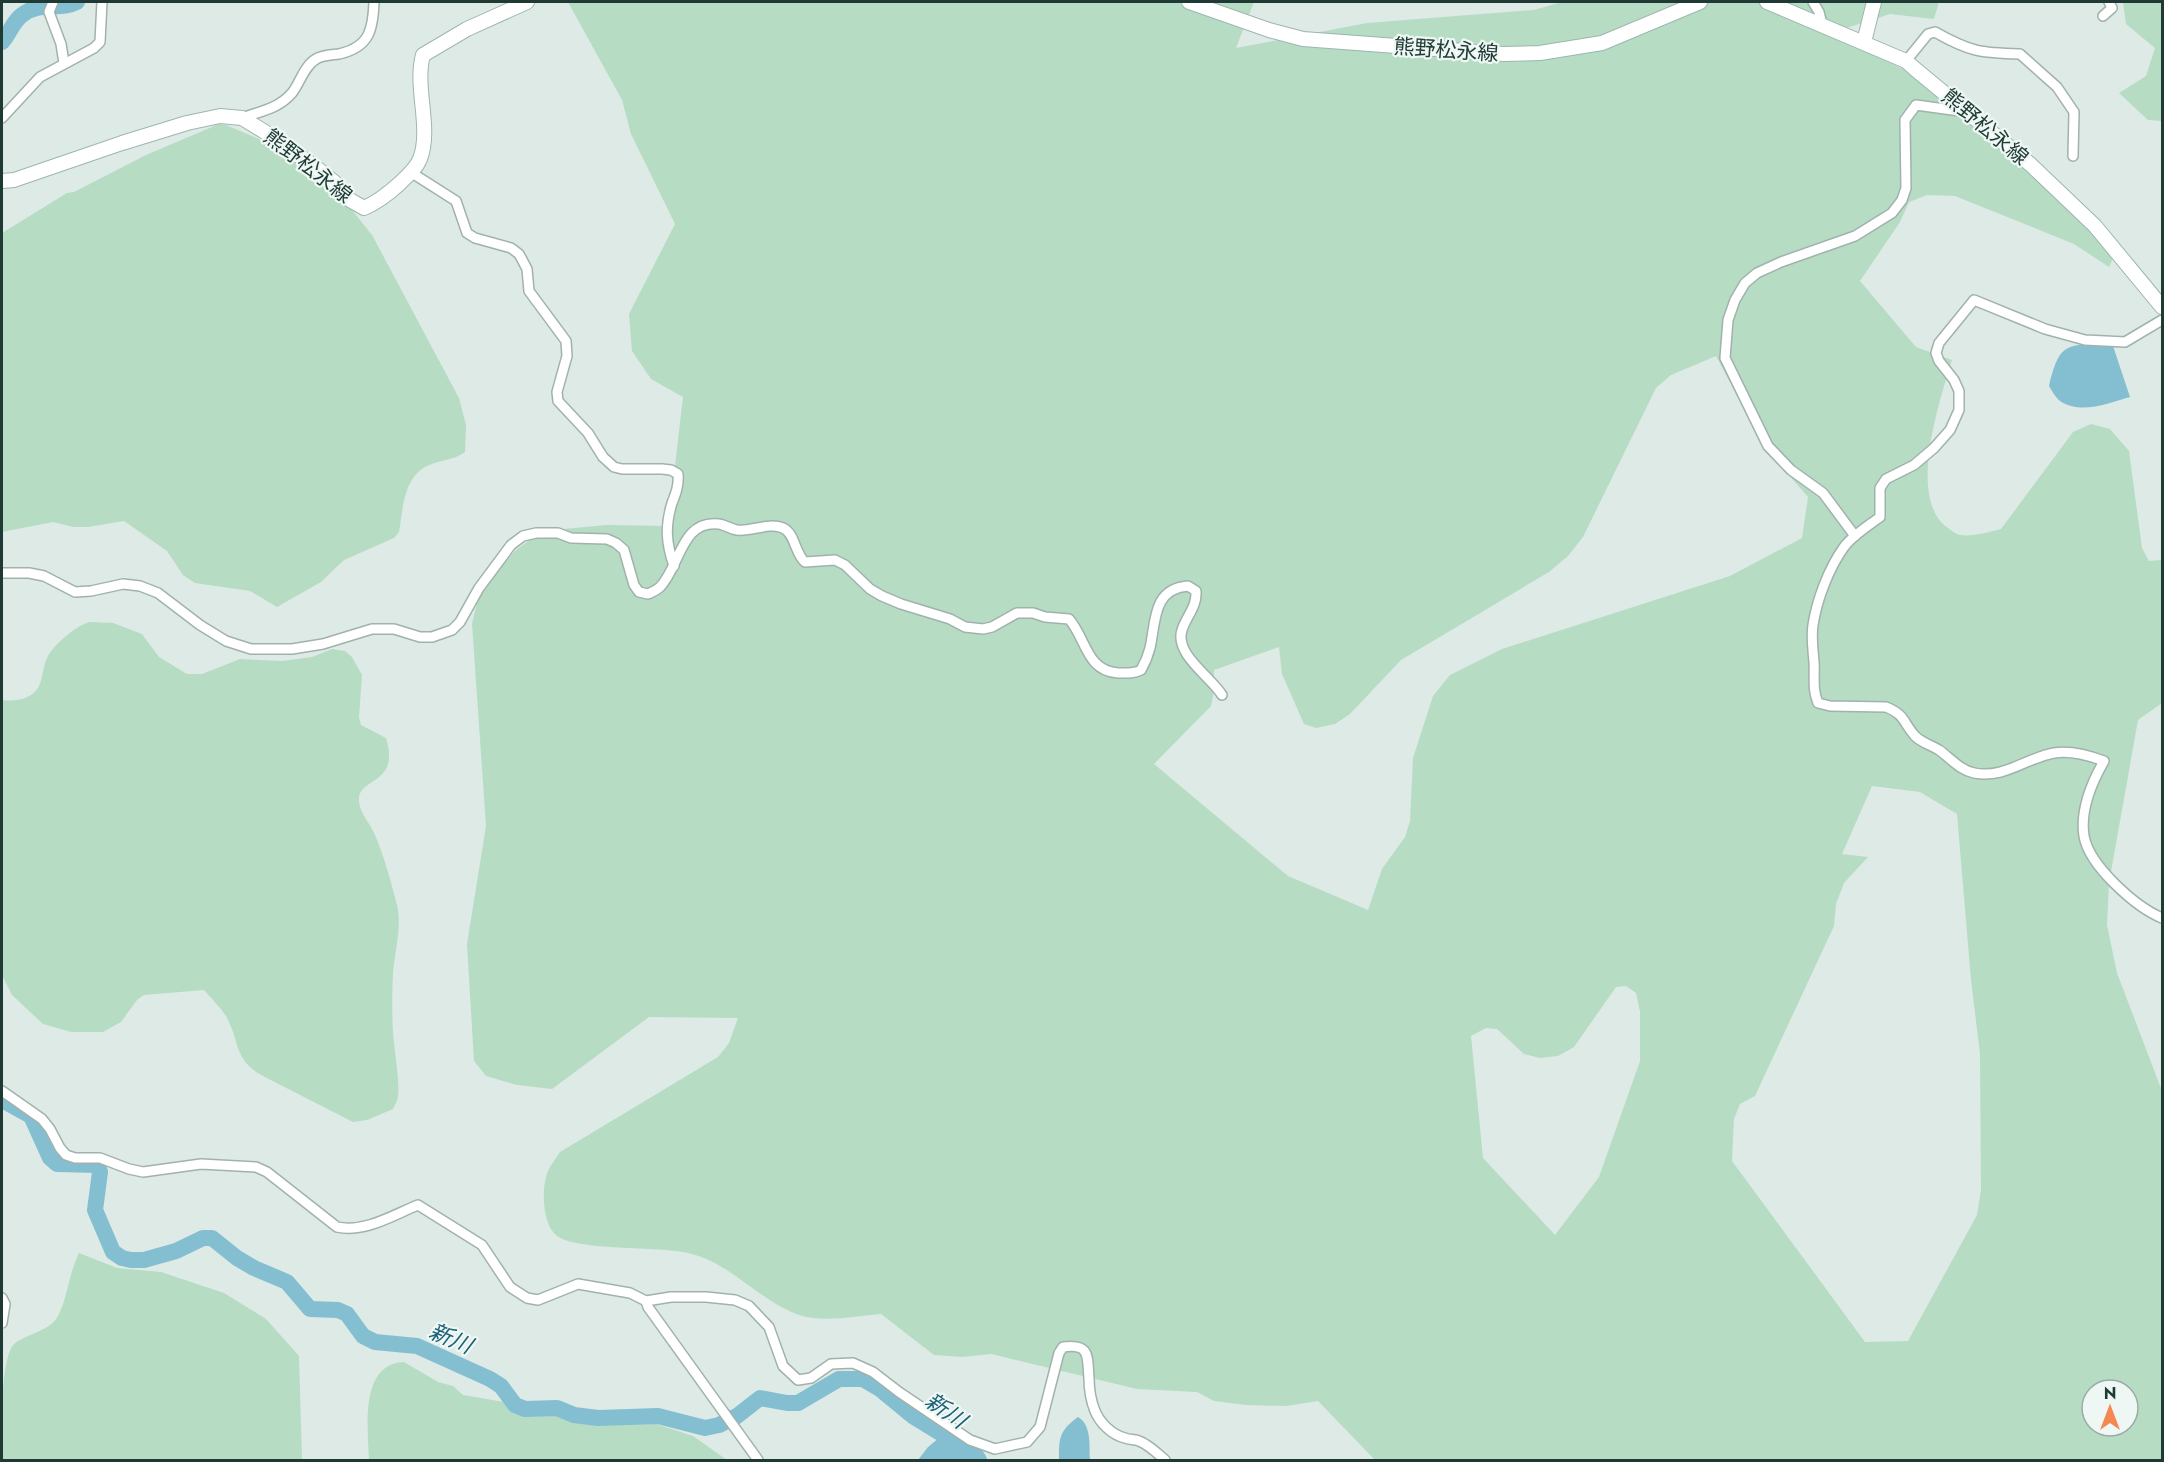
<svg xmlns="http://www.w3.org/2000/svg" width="2164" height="1462" font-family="Jost,'Noto Sans JP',sans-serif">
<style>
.green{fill:#b6dcc4;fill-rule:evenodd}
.water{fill:#84bfd1}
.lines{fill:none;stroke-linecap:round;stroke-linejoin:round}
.river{stroke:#84bfd1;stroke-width:16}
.street-casing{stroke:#a1b2ad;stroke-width:12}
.secondary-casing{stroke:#9db6af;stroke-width:16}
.street{stroke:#fff;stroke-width:9}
.secondary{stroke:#fff;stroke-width:14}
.labels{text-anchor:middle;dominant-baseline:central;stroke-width:4.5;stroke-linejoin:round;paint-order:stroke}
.street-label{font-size:21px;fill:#1f3a35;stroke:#eef7f3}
.water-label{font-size:22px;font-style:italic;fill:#185f77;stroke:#eef7f3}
</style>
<rect width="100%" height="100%" fill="#deeae6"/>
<g class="green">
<path d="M 568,2 L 1254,2 L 1236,48 L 1367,23 L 1534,10 L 1562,2 L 1939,2 L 1934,19 L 1890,14 L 1831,33 L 1923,79 L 2048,187 L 2114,256 L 2109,267 L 2074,244 L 1955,196 L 1927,195 L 1909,202 L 1900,222 L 1860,281 L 1916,347 L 1952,360 C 1940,400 1906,499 1948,528 C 1951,530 1955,534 1960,535 C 1973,537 1988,532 2001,529 L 2073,432 L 2091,424 L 2110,429 L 2129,451 L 2142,548 L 2149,561 L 2162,560 L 2162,703 L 2138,720 L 2109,883 L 2107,925 L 2117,973 L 2162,1091 L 2162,1460 L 1375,1460 L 1318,1401 L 1286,1406 L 1246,1405 L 1214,1401 L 1197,1392 L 1137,1389 L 991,1354 L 963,1357 L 934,1355 L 881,1314 C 856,1316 824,1323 799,1315 C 759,1301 730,1262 688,1253 C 659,1246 577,1251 557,1236 C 542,1224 541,1188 548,1171 C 551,1165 556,1158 560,1152 L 718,1057 L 729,1043 L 738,1018 L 649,1017 L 552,1089 L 517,1085 L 486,1076 L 474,1061 L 467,944 L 486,826 L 472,624 L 480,590 L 516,550 L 542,531 L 607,525 L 668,526 L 683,397 L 651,379 L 632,351 L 629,314 L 675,224 L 631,134 L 622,100 ZM 1716,356 L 1765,448 L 1808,497 L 1802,538 L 1730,576 L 1502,649 L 1450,675 L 1433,696 L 1413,758 L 1410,821 L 1405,837 L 1382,869 L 1368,910 L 1288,876 L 1154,764 L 1211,706 L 1214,691 L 1214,670 L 1279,647 L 1282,674 L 1304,724 L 1316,728 L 1335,724 L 1350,714 L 1401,660 L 1549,572 L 1568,556 L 1583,537 L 1656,388 L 1671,375 ZM 1872,786 L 1920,792 L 1957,814 L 1971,980 L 1980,1054 L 1981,1190 L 1977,1215 L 1908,1341 L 1865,1342 L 1732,1161 L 1734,1119 L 1740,1104 L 1755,1096 L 1834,926 L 1836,904 L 1844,883 L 1868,857 L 1842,854 ZM 1626,986 L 1636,993 L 1640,1012 L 1640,1061 L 1599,1177 L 1555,1235 L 1483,1158 L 1471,1036 L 1486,1028 L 1497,1029 L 1524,1054 L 1540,1058 L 1558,1056 L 1574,1047 L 1616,987 ZM 2092,1390 L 2128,1390 L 2128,1426 L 2092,1426 Z"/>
<polygon points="2123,2 2162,2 2162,121 2148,120 2119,93 2146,76 2155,48 2126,24"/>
<path d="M 219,124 L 226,125 L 282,149 L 348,205 L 372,235 L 459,398 L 466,425 L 465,452 C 453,461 437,460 425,467 C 403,480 403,510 399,532 L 394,538 L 344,560 L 321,582 L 277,607 L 250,591 L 195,583 L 183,575 L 167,551 L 124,521 L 88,527 L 73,527 L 53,522 L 2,532 L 2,233 L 67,193 L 74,192 L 146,155 Z"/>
<path d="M 90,622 L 113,623 L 142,634 L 159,657 L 187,674 L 202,674 L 240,659 L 282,661 L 312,657 L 332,649 L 345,651 L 352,657 L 362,675 L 359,717 L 361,725 L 386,738 C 401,787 356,776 359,802 C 361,815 370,823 375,835 C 384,856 391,882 397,905 C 402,926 395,951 393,973 C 392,992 392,1013 393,1032 C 394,1049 400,1081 398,1096 C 398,1100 395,1105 393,1109 L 367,1120 L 353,1122 L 261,1075 C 233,1058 240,1041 226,1016 C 220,1007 211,998 204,990 L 144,995 L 137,1000 L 121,1022 L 103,1032 L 71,1032 L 43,1024 L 12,995 L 2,975 L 2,700 C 15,702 33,699 39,686 C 43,677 43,666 47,658 C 52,646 78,624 90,622 Z"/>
<path d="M 79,1253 L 117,1268 L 161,1272 L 224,1293 L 266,1319 L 299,1356 L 302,1460 L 2,1460 C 1,1437 0,1358 14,1344 C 27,1333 51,1332 59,1314 C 68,1295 69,1273 79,1253 Z"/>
<path d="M 404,1362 L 438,1382 L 453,1386 L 463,1395 L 570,1413 L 616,1411 L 693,1436 L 727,1460 L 369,1460 C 368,1428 359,1364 404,1362 Z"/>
</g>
<g class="water">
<path d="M 2112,343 L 2130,397 C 2109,403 2081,415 2060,401 C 2056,398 2052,391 2049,386 C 2060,339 2068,346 2112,343 Z"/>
<path d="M 1078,1417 C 1092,1425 1089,1446 1090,1460 L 1059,1460 C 1059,1438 1059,1431 1078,1417 Z"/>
<polygon points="939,1438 963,1449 970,1460 918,1460 928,1447"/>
</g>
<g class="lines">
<g class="river">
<path d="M 2,42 C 9,35 13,21 22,15 C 39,1 60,11 77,2"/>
<polyline points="2,1100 31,1116 50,1158 57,1164 97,1165 100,1172 95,1210 113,1252 122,1258 131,1260 144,1260 176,1251 203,1238 212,1238 237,1258 254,1268 287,1282 310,1309 338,1310 347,1314 363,1336 375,1342 417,1346 490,1379 501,1386 515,1405 525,1409 557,1408 574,1415 598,1418 658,1416 705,1428 719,1425 737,1416 760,1398 787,1403 798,1403 839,1379 863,1379 880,1389 914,1417 976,1455 979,1460"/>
</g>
<defs>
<g id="street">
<polyline points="53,2 49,12 61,44 64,63"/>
<polyline points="1813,2 1819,12 1822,24"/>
<polyline points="2103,16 2112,8 2109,2"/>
<path d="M 1906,61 L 1928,34 L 1935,32 C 1970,52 1981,53 2020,54 L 2057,87 L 2074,112 L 2073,156"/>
<polyline points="2,118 40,77 94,48 100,42 102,2"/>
<path d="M 242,118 C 261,111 278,109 292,93 C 300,83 304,66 316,59 C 323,55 332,55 339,54 C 370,47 373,29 374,2"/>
<path d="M 412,173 L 456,201 L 467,233 L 475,238 L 511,248 L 519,254 L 527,269 L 529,291 L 566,341 L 567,356 L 557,392 L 558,401 L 588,433 L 603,457 L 614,467 L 622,469 L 662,469 L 671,470 L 678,474 C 679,485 676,493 672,503 C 665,526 666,543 674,566"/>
<path d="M 2162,320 L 2125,342 L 2085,340 L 2045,329 L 1974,300 L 1939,343 L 1936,353 L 1939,361 L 1954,380 L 1959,391 L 1959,410 L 1950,430 L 1934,448 L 1914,465 L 1886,479 L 1880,488 L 1880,517 C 1868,526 1853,535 1844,547 C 1829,568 1817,599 1813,625 C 1811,637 1813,649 1814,662 C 1815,677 1812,689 1818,703 L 1830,706 L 1886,707 C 1906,715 1903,723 1915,736 C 1922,743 1931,745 1939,750 C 1950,758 1960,770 1974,773 C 2004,779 2026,758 2054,753 C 2071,750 2088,755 2104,761 C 2092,782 2080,811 2084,836 C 2089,866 2136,907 2162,918"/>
<polyline points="1855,536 1823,493 1791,470 1768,446 1725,358 1728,320 1735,300 1745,283 1757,273 1781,262 1855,236 1892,213 1902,200 1906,188 1905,120 1916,105 1967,112"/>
<path d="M 2,573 L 29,573 L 44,576 L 75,592 L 91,591 L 123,584 L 140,586 L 158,593 L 200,625 L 226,641 L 251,649 L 292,649 L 323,644 L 372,629 L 394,629 L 420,637 L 432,637 L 452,630 L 460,622 L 479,588 L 511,545 L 523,536 L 536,533 L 558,533 L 571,538 L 607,539 L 616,543 L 624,550 L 634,585 L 639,592 L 648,594 C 652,592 657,590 660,587 C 680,567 681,519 719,524 C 725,525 731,529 737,530 C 751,532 769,522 783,528 C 795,533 795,554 805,562 L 835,560 L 845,565 L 870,589 L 882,596 L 901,604 L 950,619 L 965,627 L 983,629 L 992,627 L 1017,613 L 1033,613 L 1045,617 L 1069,619 C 1086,638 1086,671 1118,673 C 1127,673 1133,674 1141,670 C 1145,663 1148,656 1150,648 C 1156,622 1152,589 1188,586 L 1196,591 C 1197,607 1187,615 1182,630 C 1174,654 1211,677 1222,695"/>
<path d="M 2,1091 L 42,1119 L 50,1129 L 60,1148 L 66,1155 L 75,1158 L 100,1158 L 129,1169 L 143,1172 L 201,1164 L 256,1167 L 267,1172 L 337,1227 C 365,1233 393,1215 418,1205 L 482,1245 L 510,1287 L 527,1298 L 538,1300 L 578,1284 L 630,1293 L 646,1301 L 671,1297 L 706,1297 L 735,1300 L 749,1306 L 769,1327 L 783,1366 L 798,1380 L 811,1378 L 831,1364 L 853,1363 L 873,1372 L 899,1392 L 970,1440 L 995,1449 L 1027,1442 L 1040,1427 L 1059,1353 L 1063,1347 C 1091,1343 1087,1357 1089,1378 C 1089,1389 1091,1401 1095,1411 C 1100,1423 1112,1435 1125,1438 C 1129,1440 1135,1439 1139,1441 C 1148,1444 1158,1454 1165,1460"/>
<polyline points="2,1298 5,1304 2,1323"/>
<polyline points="646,1301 648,1307 758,1460"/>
</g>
<g id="secondary">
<polyline points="1189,2 1269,30 1303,39 1503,54 1540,53 1602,43 1700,2"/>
<polyline points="1767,2 1906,61 1915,69 2030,164 2095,226 2162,307"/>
<polyline points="1864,42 1874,2"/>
<path d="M 2,181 L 14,180 L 122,143 L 187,123 L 220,116 L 242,118 L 265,132 L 314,166 L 334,182 L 350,200 L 364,208 C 378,202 388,194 399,184 C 407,176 416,169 420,159 C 432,128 414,87 423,55 L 467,29 L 527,2"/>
</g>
</defs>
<use href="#street" class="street-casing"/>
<use href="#secondary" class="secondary-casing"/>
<use href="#street" class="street"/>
<use href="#secondary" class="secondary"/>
</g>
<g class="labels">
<g class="street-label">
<text transform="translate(1446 50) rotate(4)">熊野松永線</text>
<text transform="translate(1985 127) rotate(40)">熊野松永線</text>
<text transform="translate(308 166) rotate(38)">熊野松永線</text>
</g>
<g class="water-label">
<text transform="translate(451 1338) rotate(23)">新川</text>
<text transform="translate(946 1410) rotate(35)">新川</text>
</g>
</g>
<rect width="2164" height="1462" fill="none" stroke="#1f3a35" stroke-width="6"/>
<g transform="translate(2110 1408)"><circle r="28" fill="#eef7f3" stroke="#9baba7" stroke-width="1.5"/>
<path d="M0-4.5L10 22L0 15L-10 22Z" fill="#f58851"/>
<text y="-9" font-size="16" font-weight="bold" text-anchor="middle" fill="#1f3a35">N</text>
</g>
</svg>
